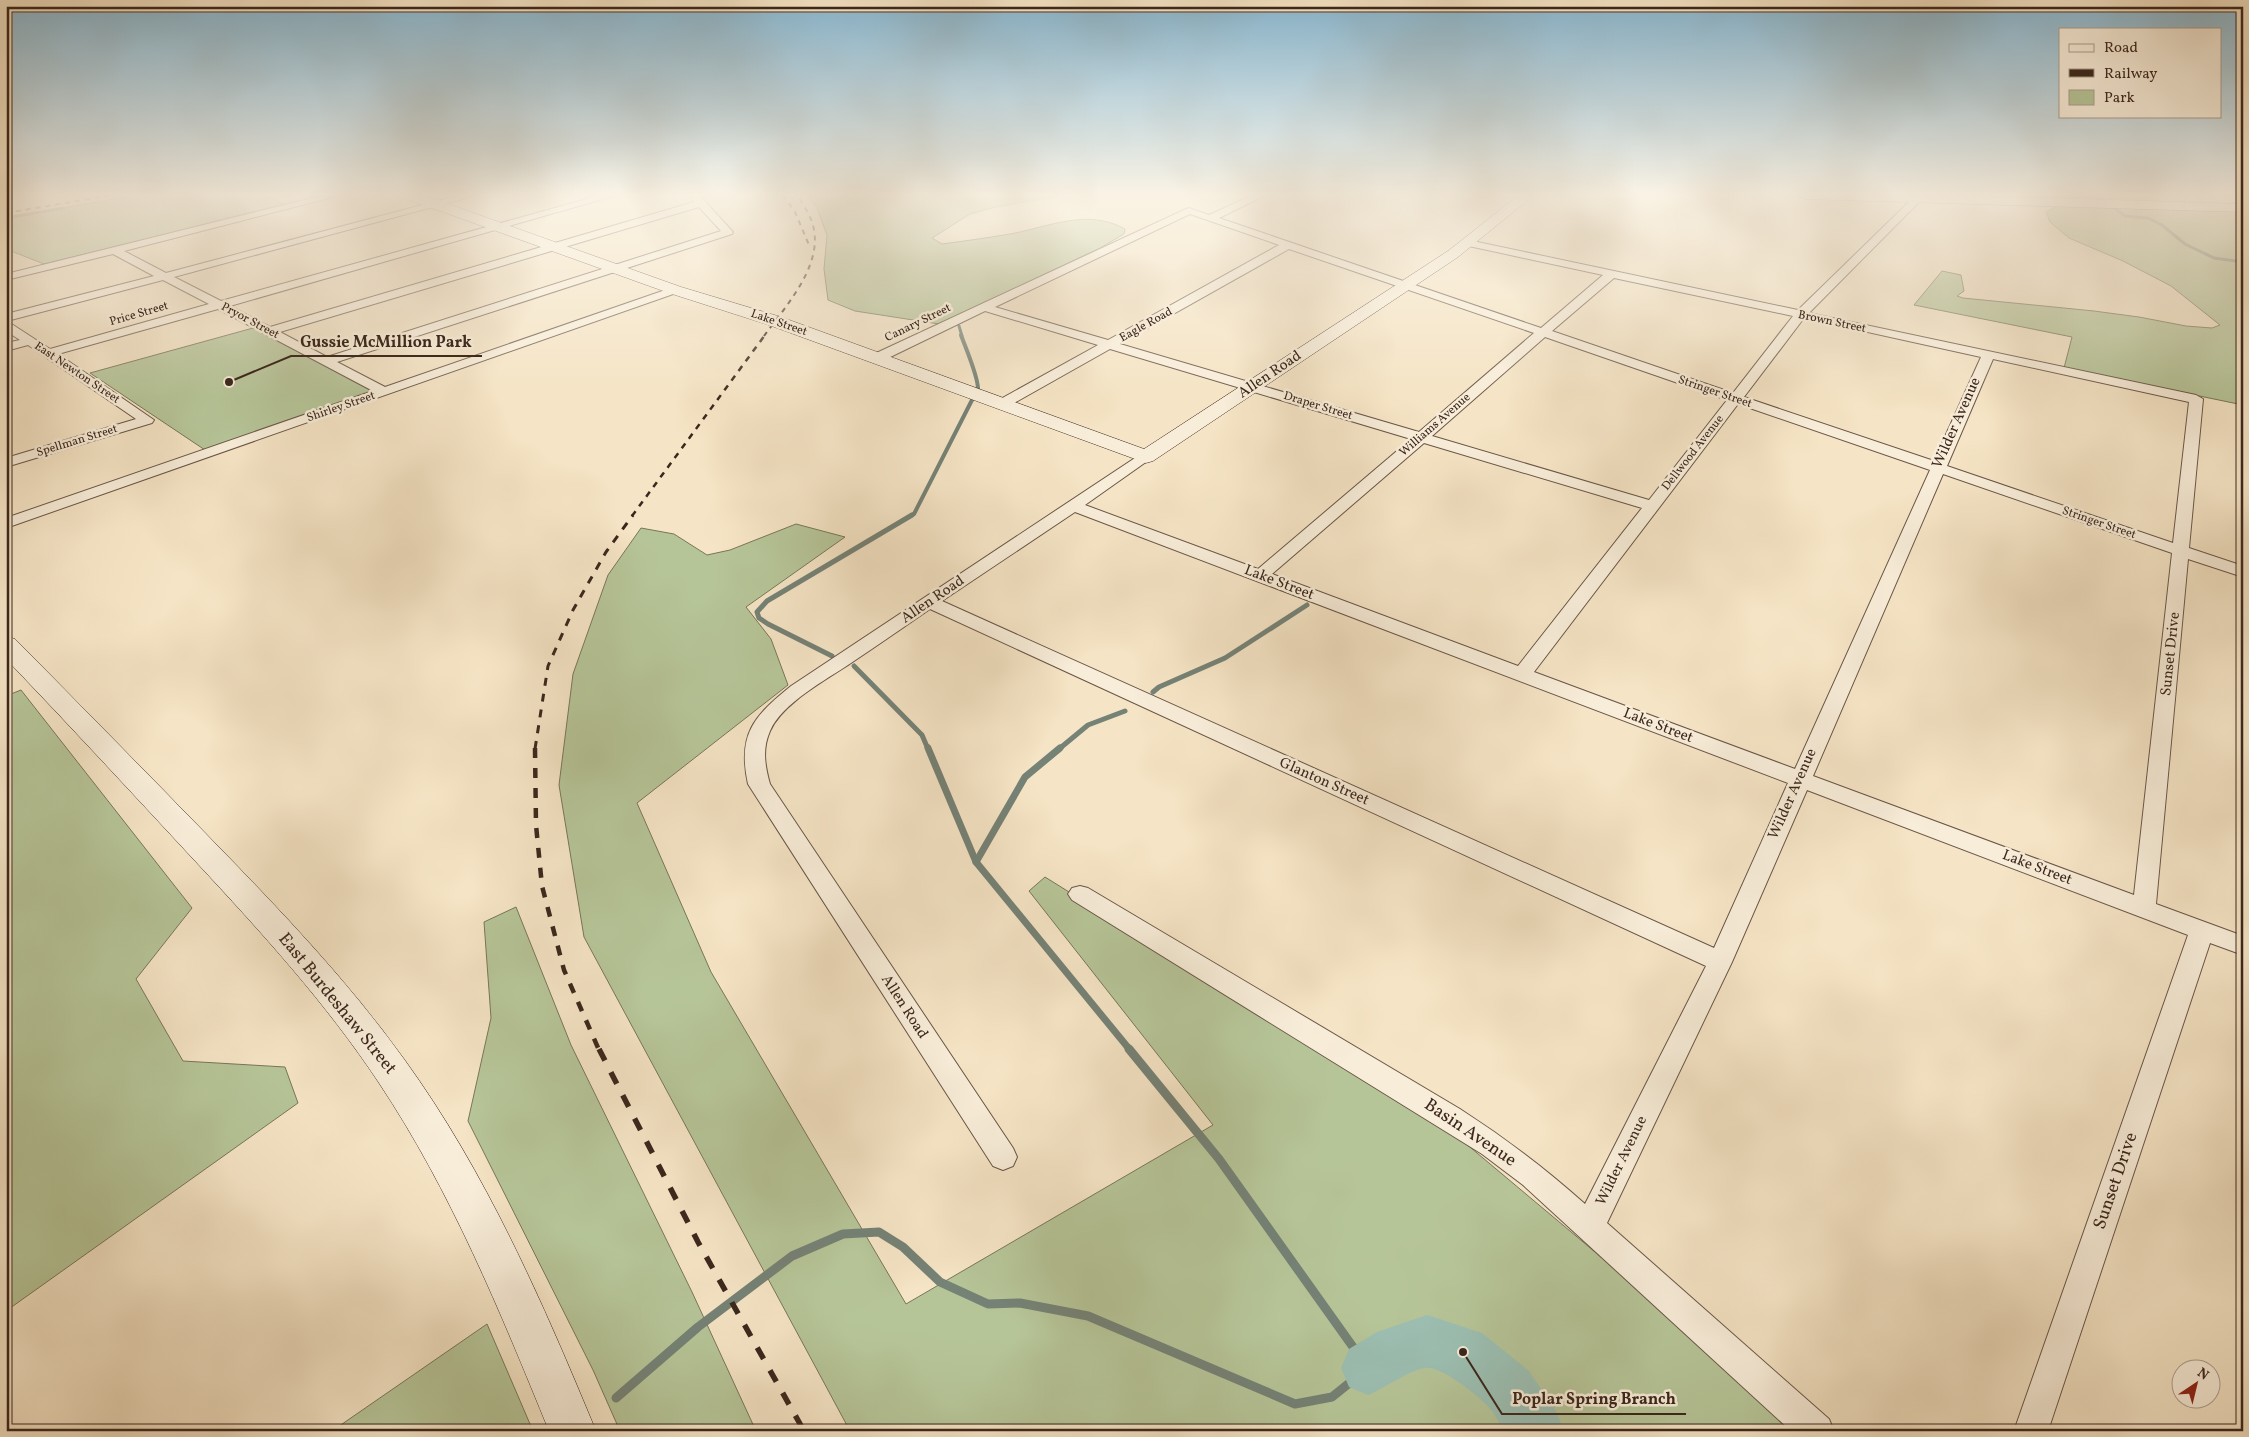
<svg xmlns="http://www.w3.org/2000/svg" width="2249" height="1437" font-family="Vollkorn,serif">
<style>
.green{fill:#b6c598;stroke:#78765a}
.lines{fill:none;stroke-linecap:round;stroke-linejoin:round}
.stream-far4{stroke:#758276;stroke-width:3}
.stream-far3{stroke:#758276;stroke-width:4}
.stream-far2{stroke:#758276;stroke-width:5}
.stream-far1{stroke:#758276;stroke-width:7}
.stream{stroke:#758276;stroke-width:9}
.river{fill:#9cbfb2;fill-rule:evenodd}
.street-casing{stroke:#6a5647;stroke-width:2}
.secondary-casing{stroke:#3b271d;stroke-width:1}
.street{fill:#f8edd9;fill-rule:evenodd}
.secondary{fill:#f8edd9;fill-rule:evenodd}
.rail-far4{stroke:#3b271d;stroke-width:2;stroke-dasharray:5 5;stroke-linecap:butt}
.rail-far3{stroke:#3b271d;stroke-width:2.5;stroke-dasharray:6 6;stroke-linecap:butt}
.rail-far2{stroke:#3b271d;stroke-width:3;stroke-dasharray:8 8;stroke-linecap:butt}
.rail-far1{stroke:#3b271d;stroke-width:4.5;stroke-dasharray:10 10;stroke-linecap:butt}
.rail{stroke:#3b271d;stroke-width:5.5;stroke-dasharray:13 13;stroke-linecap:butt}
.labels{text-anchor:middle;dominant-baseline:central;stroke-width:5;stroke-linejoin:round;paint-order:stroke}
.far-street-label{font-size:12px;fill:#3b271d;stroke:#f8edd9}
.street-label{font-size:15px;fill:#3b271d;stroke:#f8edd9}
.near-street-label{font-size:18px;fill:#3b271d;stroke:#f8edd9}
.leader{fill:none;stroke:#3b271d;stroke-width:2}
.callout-dot{fill:#3b271d;stroke:#f8edd9;stroke-width:2}
.callout-label{font-size:16px;text-anchor:middle;font-weight:bold;fill:#3b271d;stroke:#f8edd9;stroke-width:5;stroke-linejoin:round;paint-order:stroke}
</style>
<rect width="100%" height="100%" fill="#f5e4c5"/>
<filter id="stains"><feTurbulence type="fractalNoise" baseFrequency=".004" numOctaves="4"/><feColorMatrix values="0 0 0 0 .2 0 0 0 0 .09 0 0 0 0 .02 0 0 0 .5 -.17"/></filter>
<radialGradient id="worn" r=".72"><stop offset=".6" stop-color="#630" stop-opacity="0"/><stop offset="1" stop-color="#630" stop-opacity=".3"/></radialGradient>
<g class="green">
<polygon points="136,195 266,195 286,206 44,264 6,249 6,218"/>
<path d="M 808,195 L 1064,195 L 996,207 L 970,214 L 932,238 L 942,244 C 964,241 987,238 1010,234 C 1049,227 1087,208 1125,229 L 1124,234 L 1100,248 L 939,324 L 855,311 L 828,300 L 824,269 L 827,235 L 817,208 Z"/>
<polygon points="2037,195 2143,195 2159,201 2041,199"/>
<polygon points="2058,206 2243,211 2243,405 2064,368 2072,337 1914,305 1942,271 1961,275 1964,291 1957,296 1963,298 2094,311 2139,317 2186,326 2212,328 2220,325 2171,286 2123,261 2069,238 2050,222 2046,212"/>
<polygon points="253,328 371,390 371,393 205,450 90,373"/>
<polygon points="796,524 845,537 746,607 771,639 788,685 637,803 711,972 906,1304 1213,1125 1029,891 1045,877 1446,1127 1632,1283 1794,1431 850,1431 584,937 559,785 573,674 608,575 641,528 674,534 707,555 730,550"/>
<polygon points="21,690 192,908 136,979 183,1061 285,1067 298,1103 6,1311 6,696"/>
<polygon points="516,907 571,1045 692,1292 756,1431 620,1431 593,1370 468,1121 491,1018 484,922"/>
<polygon points="487,1324 533,1431 332,1431"/>
</g>
<g class="lines">
<g class="stream-far4">
<polyline points="2096,195 2104,202"/>
<polyline points="2111,206 2125,216 2148,218 2162,225 2185,244 2214,258 2243,262"/>
<polyline points="6,218 64,208"/>
<polyline points="959,326 962,336"/>
</g>
<g class="stream-far3">
<path d="M 961,335 C 966,349 978,376 978,389"/>
<polyline points="910,516 914,514 972,400"/>
</g>
<g class="stream-far2">
<polyline points="832,656 768,624 759,618 757,612 767,601 912,515"/>
<polyline points="854,666 922,735 928,749"/>
<polyline points="1153,692 1159,687 1225,658 1307,605"/>
<polyline points="1059,749 1088,725 1125,711"/>
</g>
<g class="stream-far1">
<polyline points="928,748 976,862 1130,1050"/>
<polyline points="976,862 1025,777 1060,748"/>
</g>
<polyline class="stream" points="616,1398 698,1327 792,1256 843,1234 879,1232 903,1247 940,1282 988,1304 1020,1303 1088,1316 1295,1404 1332,1397 1368,1368 1219,1159 1129,1049"/>
<path class="river" d="M 1427,1315 L 1482,1333 L 1529,1371 L 1556,1411 L 1564,1431 L 1504,1431 C 1500,1424 1496,1417 1492,1411 C 1482,1398 1440,1364 1424,1368 C 1404,1373 1387,1387 1368,1395 L 1349,1387 L 1341,1368 L 1349,1349 L 1377,1332 Z"/>
<defs>
<g id="street">
<path d="M 324,195 L 341,195 L 124,251 L 166,273 L 460,195 L 477,195 L 174,277 L 221,301 L 601,195 L 617,195 L 230,306 L 270,327 L 694,202 L 689,195 L 699,195 L 733,232 L 732,234 L 337,362 L 385,387 L 671,288 L 679,288 L 681,290 L 679,292 L 6,528 L 6,518 L 373,391 L 218,309 L 58,354 L 154,420 L 152,423 L 6,467 L 6,458 L 136,419 L 28,345 L 6,351 L 6,343 L 20,340 L 6,331 L 6,314 L 154,276 L 113,254 L 6,280 L 6,274 ZM 699,207 L 721,231 L 327,357 L 280,332 ZM 163,280 L 209,304 L 50,349 L 7,321 Z"/>
<path d="M 1253,195 L 1266,195 L 1219,218 L 1541,328 L 1603,275 L 1464,245 L 1464,241 L 1468,240 L 1798,310 L 1914,197 L 1920,197 L 1920,201 L 1809,313 L 2196,395 L 2203,399 L 2189,548 L 2243,566 L 2243,577 L 2188,559 L 2156,904 L 2243,936 L 2243,955 L 2210,943 L 2048,1431 L 2014,1431 L 2188,935 L 1807,790 L 1732,962 L 1607,1223 L 1829,1419 L 1834,1431 L 1791,1431 L 1523,1185 L 1482,1154 L 1072,900 L 1068,894 L 1072,888 L 1080,886 L 1088,888 L 1460,1109 C 1505,1138 1546,1169 1585,1204 L 1706,966 L 930,609 C 904,627 878,645 851,663 C 826,680 782,703 770,731 C 762,749 765,766 770,784 L 1013,1148 L 1017,1157 L 1013,1166 L 1003,1170 L 993,1166 L 748,784 C 737,734 754,716 791,686 L 1141,454 L 1151,454 L 1153,457 L 1085,505 L 1258,569 L 1411,439 L 1110,349 L 1007,407 L 997,407 L 995,404 L 997,401 L 1098,345 L 985,311 L 882,361 L 877,362 L 871,358 L 872,355 L 1186,209 L 1189,208 L 1209,215 ZM 1190,214 L 1279,245 L 1108,340 L 995,307 ZM 1289,249 L 1534,333 L 1419,432 L 1120,344 ZM 1614,278 L 1793,316 L 1733,393 L 1552,331 ZM 1804,318 L 1981,357 L 1934,461 L 1744,397 ZM 1545,337 L 1727,400 L 1649,500 L 1432,436 ZM 1993,359 L 2189,402 L 2173,543 L 1947,466 ZM 1738,404 L 1930,470 L 1795,769 L 1534,672 ZM 1424,443 L 1642,508 L 1518,666 L 1272,574 ZM 1943,474 L 2172,553 L 2134,895 L 1813,776 ZM 1075,512 L 1788,783 L 1714,948 L 942,601 Z"/>
</g>
<g id="secondary">
<polygon points="403,195 423,195 681,287 781,317 1144,449 1448,251 1519,195 1534,195 1458,257 1153,461 1146,463 769,325 669,293 404,198"/>
<polygon points="1798,195 1953,195 2243,204 2243,212 1804,199"/>
<path d="M 6,636 L 15,639 C 81,706 148,774 214,842 C 281,911 348,981 404,1059 C 486,1172 543,1303 596,1431 L 549,1431 C 500,1311 451,1191 379,1083 C 326,1003 261,932 196,862 C 133,794 70,726 6,659 Z"/>
</g>
</defs>
<use href="#street" class="street-casing"/>
<use href="#secondary" class="secondary-casing"/>
<use href="#street" class="street"/>
<use href="#secondary" class="secondary"/>
<g class="rail-far4">
<polyline points="783,195 795,212 809,245"/>
<polyline points="6,213 113,195"/>
<path d="M 764,336 C 785,307 821,268 814,230 C 812,217 804,206 797,195"/>
</g>
<polyline class="rail-far3" points="632,516 765,335"/>
<polyline class="rail-far2" points="535,749 548,666 573,610 606,552 633,515"/>
<polyline class="rail-far1" points="535,748 536,825 542,886 564,970 599,1050"/>
<polyline class="rail" points="599,1049 698,1242 804,1431"/>
</g>
<linearGradient id="sky" x2="0" y2="1"><stop stop-color="#89b8d2"/><stop offset="0.49" stop-color="#faf3e5"/><stop offset="1" stop-color="#faf3e5" stop-opacity="0"/></linearGradient>
<rect width="2249" height="397" fill="url(#sky)"/>
<g class="labels">
<g class="far-street-label">
<text transform="translate(139 314) rotate(-16)">Price Street</text>
<text transform="translate(250 321) rotate(28)">Pryor Street</text>
<text transform="translate(1832 322) rotate(12)">Brown Street</text>
<text transform="translate(779 323) rotate(19)">Lake Street</text>
<text transform="translate(918 323) rotate(-26)">Canary Street</text>
<text transform="translate(1146 325) rotate(-29)">Eagle Road</text>
<text transform="translate(77 373) rotate(34)">East Newton Street</text>
<text transform="translate(1715 392) rotate(19)">Stringer Street</text>
<text transform="translate(1318 406) rotate(17)">Draper Street</text>
<text transform="translate(341 407) rotate(-19)">Shirley Street</text>
<text transform="translate(1435 425) rotate(-41)">Williams Avenue</text>
<text transform="translate(77 441) rotate(-17)">Spellman Street</text>
<text transform="translate(1693 453) rotate(-52)">Dellwood Avenue</text>
<text transform="translate(2099 523) rotate(19)">Stringer Street</text>
</g>
<g class="street-label">
<text transform="translate(1270 375) rotate(-34)">Allen Road</text>
<text transform="translate(1957 423) rotate(-66)">Wilder Avenue</text>
<text transform="translate(1279 583) rotate(21)">Lake Street</text>
<text transform="translate(933 600) rotate(-34)">Allen Road</text>
<text transform="translate(2171 654) rotate(-84)">Sunset Drive</text>
<text transform="translate(1658 726) rotate(21)">Lake Street</text>
<text transform="translate(1324 782) rotate(24)">Glanton Street</text>
<text transform="translate(1793 794) rotate(-66)">Wilder Avenue</text>
<text transform="translate(2037 868) rotate(21)">Lake Street</text>
<text transform="translate(904 1007) rotate(57)">Allen Road</text>
<text transform="translate(1622 1161) rotate(-64)">Wilder Avenue</text>
</g>
<g class="near-street-label">
<text transform="translate(337 1004) rotate(51)">East Burdeshaw Street</text>
<text transform="translate(1470 1133) rotate(34)">Basin Avenue</text>
<text transform="translate(2116 1181) rotate(-71)">Sunset Drive</text>
</g>
</g>
<path class="leader" d="M229 382L291 356H482M1463 1352L1502 1414H1686"/>
<g class="callout-dot">
<circle cx="229" cy="382" r="5"/>
<circle cx="1463" cy="1352" r="5"/>
</g>
<g class="callout-label">
<text x="386" y="347">Gussie McMillion Park</text>
<text x="1594" y="1404">Poplar Spring Branch</text>
</g>
<rect width="2249" height="1437" fill="none" stroke="#f5e4c5" stroke-width="25"/>
<rect x="8" y="8" width="2234" height="1422" fill="none" stroke="#3b271d" stroke-width="2.5"/>
<rect x="12" y="12" width="2224" height="1412" fill="none" stroke="#3b271d"/>
<rect x="2059" y="28" width="162" height="90" fill="#f8edd9" stroke="#ac9e8e"/>
<rect x="2069" y="44" width="25" height="8" fill="#f8edd9" stroke="#ac9e8e"/>
<text x="2104" y="52" font-size="15" fill="#3b271d">Road</text>
<rect x="2069" y="69" width="25" height="8" fill="#3b271d" stroke="#ac9e8e"/>
<text x="2104" y="78" font-size="15" fill="#3b271d">Railway</text>
<rect x="2069" y="90" width="25" height="15" fill="#b6c598" stroke="#ac9e8e"/>
<text x="2104" y="102" font-size="15" fill="#3b271d">Park</text>
<g transform="translate(2196 1384) rotate(35)"><circle r="24" fill="#f8edd9" stroke="#ac9e8e"/>
<path d="M0-4L9 19L0 12L-9 19Z" fill="#8f2418"/>
<text y="-8" font-size="14" font-weight="bold" text-anchor="middle" fill="#3b271d">N</text>
</g>
<rect width="100%" height="100%" filter="url(#stains)"/>
<rect width="100%" height="100%" fill="url(#worn)"/>
</svg>
